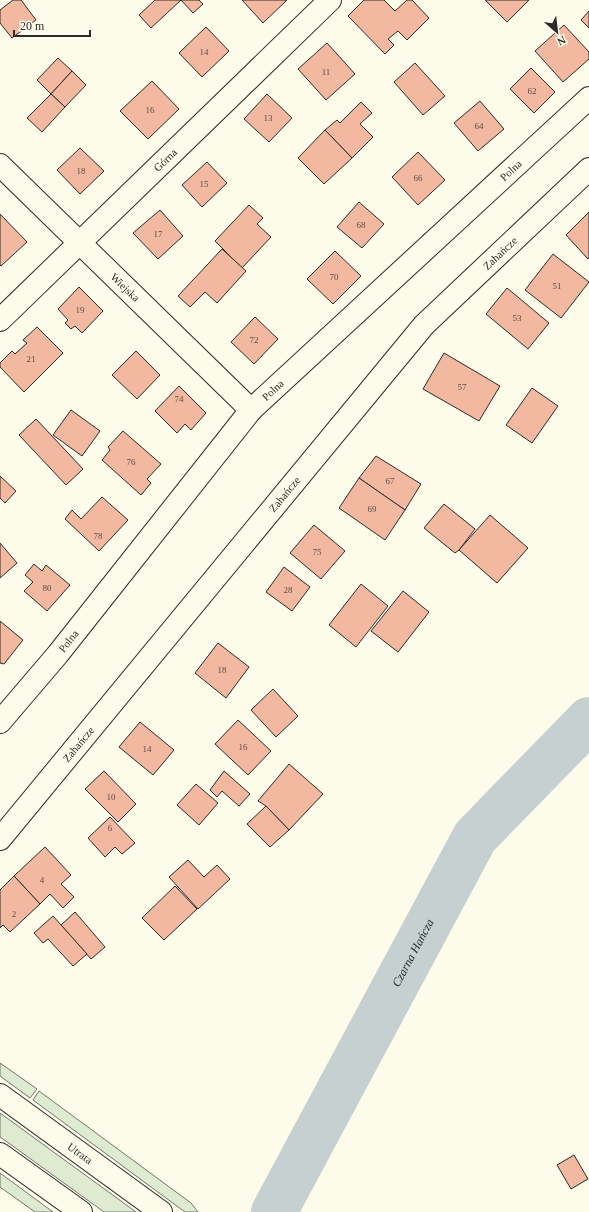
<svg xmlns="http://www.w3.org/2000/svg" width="589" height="1212" font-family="'Times New Roman',serif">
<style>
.green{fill:#deebd1;stroke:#74746e}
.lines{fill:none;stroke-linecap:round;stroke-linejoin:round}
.river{stroke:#c7d0d0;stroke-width:46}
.building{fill:#f2b8a0;stroke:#2b2b2b}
.minor-casing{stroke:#2b2b2b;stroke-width:24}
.major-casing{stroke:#2b2b2b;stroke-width:24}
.minor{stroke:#fdfbea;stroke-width:22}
.major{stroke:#fdfbea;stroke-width:22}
.labels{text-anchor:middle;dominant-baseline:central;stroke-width:3;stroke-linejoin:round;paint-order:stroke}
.number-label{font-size:9px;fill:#5d4e48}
.street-label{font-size:11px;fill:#2b2b2b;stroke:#fdfbea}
.water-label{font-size:12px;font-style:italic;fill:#2b2b2b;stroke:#fdfbea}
</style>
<rect width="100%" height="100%" fill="#fdfbea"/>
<g class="green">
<polygon points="0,1063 37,1089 30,1098 0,1076"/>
<polygon points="39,1091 191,1203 198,1212 185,1212 33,1100"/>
<polygon points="0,1113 136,1212 104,1212 10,1144 0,1137"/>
<polygon points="0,1173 53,1212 35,1212 0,1187"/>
</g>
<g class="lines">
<path class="river" id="s1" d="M 274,1212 L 475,837 L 589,720"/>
</g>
<g class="building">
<polygon points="13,0 21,0 36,20 12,38 0,23 0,10"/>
<polygon points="155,0 181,0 151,28 139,15"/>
<polygon points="181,0 199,0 203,4 193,13"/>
<polygon points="242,0 287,0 263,23"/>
<polygon points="364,0 384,0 395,11 407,0 412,0 429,18 407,40 398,31 388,39 394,45 385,54 348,16"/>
<polygon points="485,0 529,0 507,22"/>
<polygon points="589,11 589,28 581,20"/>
<polygon points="564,25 589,52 589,59 563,82 535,51"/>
<polygon points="206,27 229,51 202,77 179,53"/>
<polygon points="327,43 355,74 326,100 298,69"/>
<polygon points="58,58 72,71 51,94 37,80"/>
<polygon points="415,63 445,96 423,115 394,82"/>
<polygon points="531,68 555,92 534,113 510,89"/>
<polygon points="72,71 86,85 65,107 51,94"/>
<polygon points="152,81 179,109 148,139 120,111"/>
<polygon points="51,94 65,107 42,132 27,118"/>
<polygon points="267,94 292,118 269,142 244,119"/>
<polygon points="480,101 504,129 478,151 454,123"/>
<polygon points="361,102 372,113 360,124 373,137 352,158 325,130 337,120 340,123"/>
<polygon points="325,130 352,158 324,184 298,158"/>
<polygon points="80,148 104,171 80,194 57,170"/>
<polygon points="418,152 445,180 418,205 392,177"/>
<polygon points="207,162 227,183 202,207 182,185"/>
<polygon points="359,202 384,224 362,248 337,227"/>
<polygon points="249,205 263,218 257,224 271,237 242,268 215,241"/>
<polygon points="160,210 183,236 158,259 133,233"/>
<polygon points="589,212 589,258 588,259 566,235"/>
<polygon points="0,214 27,242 1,266 0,265"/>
<polygon points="222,249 246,271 217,303 205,292 190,307 178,296"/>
<polygon points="335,251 361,276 333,304 307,279"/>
<polygon points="553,254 589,282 561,318 525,290"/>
<polygon points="79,287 103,311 82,333 75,326 71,329 65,323 68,320 58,309"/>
<polygon points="507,288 549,323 528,349 486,314"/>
<polygon points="255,317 278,339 254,364 231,342"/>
<polygon points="37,327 63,353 24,392 0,367 0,363 12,351 15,354 27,343 23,340"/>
<polygon points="136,351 160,375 137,399 112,375"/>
<polygon points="444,353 500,386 479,421 423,389"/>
<polygon points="179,386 206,413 191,430 185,424 177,433 155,411"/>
<polygon points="532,388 558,406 532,443 506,425"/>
<polygon points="71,410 100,431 82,456 53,435"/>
<polygon points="36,419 83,469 66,485 19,435"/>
<polygon points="123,431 161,464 147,479 151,483 141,495 102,460 110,450 108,447"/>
<polygon points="376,456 421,484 405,510 359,478"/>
<polygon points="0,476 16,491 5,503 0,498"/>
<polygon points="359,478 405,510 385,540 339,508"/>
<polygon points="102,497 128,520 99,551 65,519 72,510 81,519"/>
<polygon points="444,504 475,529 459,550 455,553 424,528"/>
<polygon points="490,515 528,548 497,583 459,550"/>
<polygon points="314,525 345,551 321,579 290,553"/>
<polygon points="0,543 17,563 0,578"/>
<polygon points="34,564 42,571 46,565 70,585 47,611 24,591 33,582 25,575"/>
<polygon points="284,567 310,587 292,611 266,592"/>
<polygon points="361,584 388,606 356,647 329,625"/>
<polygon points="403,591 429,612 398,652 371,631"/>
<polygon points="0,621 23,640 4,664 0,663"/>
<polygon points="218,643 249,667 226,698 195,673"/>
<polygon points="273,689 298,716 276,737 251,710"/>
<polygon points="238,720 271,751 248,775 215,744"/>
<polygon points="140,722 174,750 153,775 119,747"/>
<polygon points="289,764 323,794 289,830 266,806 258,801"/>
<polygon points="104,771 136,804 118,822 85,789"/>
<polygon points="224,771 250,794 239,806 222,791 217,797 210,790"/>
<polygon points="196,784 218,803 199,825 177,805"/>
<polygon points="266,806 289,830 270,847 247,824"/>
<polygon points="110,817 135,843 122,854 115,847 105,857 88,838"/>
<polygon points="45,847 71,875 61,884 74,897 63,908 50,894 40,904 14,876"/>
<polygon points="188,860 204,877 217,865 230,879 198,909 169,877"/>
<polygon points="14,876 40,904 10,932 3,925 0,928 0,890"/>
<polygon points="175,886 197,909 164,940 142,918"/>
<polygon points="75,912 105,947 91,959 61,925"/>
<polygon points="53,916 87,954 73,966 48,939 43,943 34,933"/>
<polygon points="574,1155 588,1179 571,1189 557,1165"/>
</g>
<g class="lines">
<defs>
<g id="minor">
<path id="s2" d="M 0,165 L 251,410"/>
<path id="s3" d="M 0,320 L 330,0"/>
<path id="s4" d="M 0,722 L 58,654 L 251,410 L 589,98"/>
<path id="s5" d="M 0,839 L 424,325 L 589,169"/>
</g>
<g id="major">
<path id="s6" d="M 0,1095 L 161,1212"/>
<polyline points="0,1154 81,1212"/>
</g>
</defs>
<use href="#minor" class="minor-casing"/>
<use href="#major" class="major-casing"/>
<use href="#minor" class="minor"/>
<use href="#major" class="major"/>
</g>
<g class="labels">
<g class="number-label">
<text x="204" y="52">14</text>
<text x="326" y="72">11</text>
<text x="532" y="91">62</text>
<text x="150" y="110">16</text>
<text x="268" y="118">13</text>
<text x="479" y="126">64</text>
<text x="81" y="171">18</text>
<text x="418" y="178">66</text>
<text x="204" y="184">15</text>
<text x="361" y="225">68</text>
<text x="158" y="234">17</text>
<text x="334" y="277">70</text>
<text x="557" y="286">51</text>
<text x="80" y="310">19</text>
<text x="517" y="318">53</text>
<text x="254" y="340">72</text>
<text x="31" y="359">21</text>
<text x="462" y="387">57</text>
<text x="179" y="399">74</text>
<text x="131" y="462">76</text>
<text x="390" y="481">67</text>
<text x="372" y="509">69</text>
<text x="98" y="536">78</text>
<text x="317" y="552">75</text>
<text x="47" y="588">80</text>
<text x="288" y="590">28</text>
<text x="222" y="670">18</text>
<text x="243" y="747">16</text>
<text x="147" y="749">14</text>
<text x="111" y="797">10</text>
<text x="110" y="828">6</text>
<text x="42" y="880">4</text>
<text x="14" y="914">2</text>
</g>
<g class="street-label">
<text stroke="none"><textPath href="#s3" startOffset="230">Górna</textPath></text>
<text stroke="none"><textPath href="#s4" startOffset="754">Polna</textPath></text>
<text stroke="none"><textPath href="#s5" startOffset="771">Zahańcze</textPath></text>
<text stroke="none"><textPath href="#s2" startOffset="175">Wiejska</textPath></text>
<text stroke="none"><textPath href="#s4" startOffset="430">Polna</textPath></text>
<text stroke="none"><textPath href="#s5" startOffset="447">Zahańcze</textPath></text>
<text stroke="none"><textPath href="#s4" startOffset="106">Polna</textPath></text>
<text stroke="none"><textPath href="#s5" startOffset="123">Zahańcze</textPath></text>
<text stroke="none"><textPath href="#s6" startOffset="99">Utrata</textPath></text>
</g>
<g class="water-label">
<text stroke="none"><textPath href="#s1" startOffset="294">Czarna Hańcza</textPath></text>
</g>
</g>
<g transform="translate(557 32) rotate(152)" stroke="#fdfbea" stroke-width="3" paint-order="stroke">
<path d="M0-3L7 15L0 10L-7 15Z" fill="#2b2b2b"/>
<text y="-6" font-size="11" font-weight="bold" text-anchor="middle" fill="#2b2b2b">N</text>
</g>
<path d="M14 30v6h76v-6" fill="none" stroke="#2b2b2b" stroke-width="2"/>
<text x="20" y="30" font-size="12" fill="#2b2b2b" stroke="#fdfbea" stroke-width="3" paint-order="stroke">20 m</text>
</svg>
